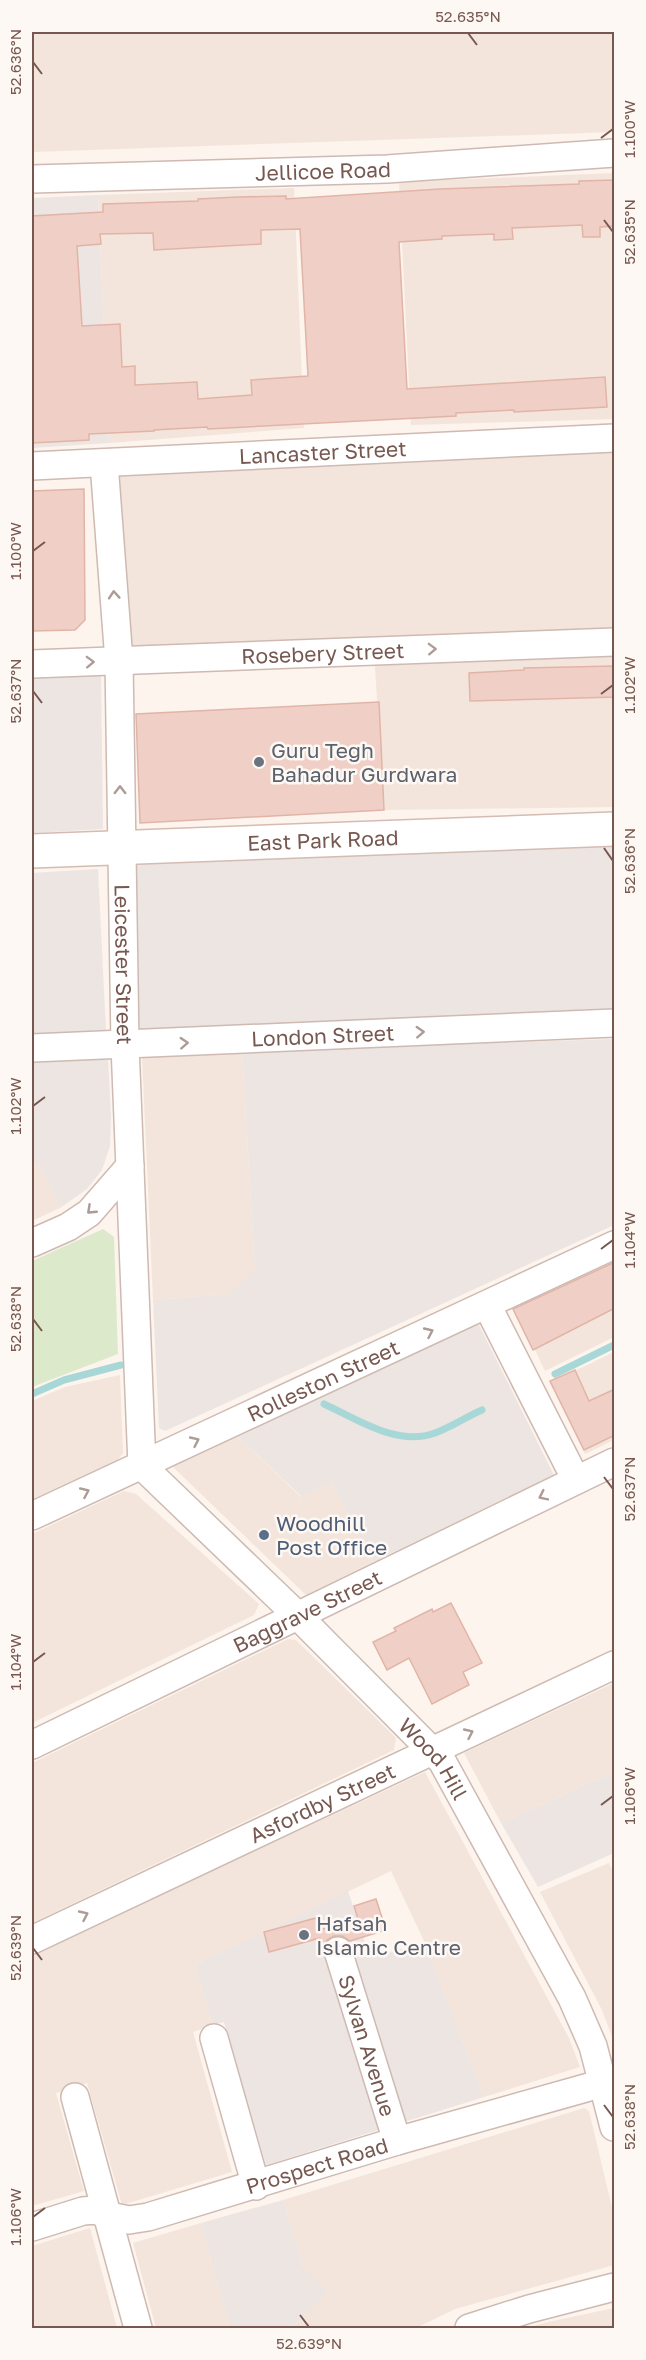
<svg xmlns="http://www.w3.org/2000/svg" width="646" height="2360" font-family="'Golos Text',sans-serif">
<style>
.residential{fill:#f3e5db}
.industrial{fill:#ece5e2}
.green{fill:#dceacb}
.lines{fill:none;stroke-linecap:round;stroke-linejoin:round}
.stream{stroke:#a8d7d7;stroke-width:7}
.building{fill:#f0d0c6;stroke:#e2b4a7;stroke-width:1.5;fill-rule:evenodd}
.minor-casing{stroke:#cebab2;stroke-width:30}
.secondary-casing{stroke:#d4bcb2;stroke-width:36}
.minor{stroke:#fff;stroke-width:27}
.secondary{stroke:#fff;stroke-width:33}
.oneway{stroke:#ad9b96}
.ticks{fill:none;stroke:#775850;stroke-width:2}
.worship-dot{fill:#6b7280;stroke:#fef8f4;stroke-width:2}
.service-dot{fill:#5c6f8a;stroke:#fef8f4;stroke-width:2}
.labels{text-anchor:middle;dominant-baseline:central;stroke-width:5;stroke-linejoin:round;paint-order:stroke}
.street-label{font-size:21px;fill:#775850;stroke:#fef8f4}
.worship-label{font-size:21px;fill:#5b616d;stroke:#fef8f4;text-anchor:start}
.service-label{font-size:21px;fill:#4e5e75;stroke:#fef8f4;text-anchor:start}
.neatline{fill:none;stroke:#775850;stroke-width:2}
.ticks-label{font-size:15px;text-anchor:middle;fill:#775850}
</style>
<rect width="100%" height="100%" fill="#fcf4ed"/>
<g class="residential">
<polygon points="32,32 614,32 614,132 32,152"/>
<polygon points="614,173 614,419 411,425 399,182"/>
<polygon points="294,188 304,428 109,443 98,195"/>
<polygon points="614,438 614,807 384,810 374,652 119,661 104,463"/>
<polygon points="242,1051 255,1272 231,1294 153,1300 142,1055"/>
<polygon points="39,1163 60,1208 32,1221 32,1167"/>
<polygon points="614,1262 614,1337 545,1371 516,1309"/>
<polygon points="614,1352 614,1440 585,1454 550,1383"/>
<polygon points="120,1375 123,1453 118,1460 32,1499 32,1401 65,1387"/>
<polygon points="238,1437 301,1497 332,1483 373,1562 306,1595 173,1467"/>
<polygon points="124,1491 136,1494 259,1604 254,1615 32,1723 32,1534"/>
<polygon points="288,1639 296,1640 396,1738 394,1750 32,1923 32,1763"/>
<polygon points="614,1683 614,1772 501,1823 464,1753"/>
<polygon points="425,1772 569,2038 580,2067 484,2097 425,1943 391,1871 195,1965 213,2025 193,2032 232,2172 122,2205 87,2083 56,2093 84,2191 32,2206 32,1955"/>
<polygon points="609,1863 614,1874 614,2042 602,2010 540,1892"/>
<polygon points="584,2108 589,2111 614,2216 614,2265 455,2309 416,2328 291,2328 326,2293 303,2266 283,2200"/>
<polygon points="201,2223 230,2328 156,2328 133,2243"/>
<polygon points="90,2228 117,2328 32,2328 32,2246"/>
<polygon points="614,2308 614,2328 527,2328 548,2322"/>
</g>
<g class="industrial">
<polygon points="98,195 109,443 32,448 32,198"/>
<polygon points="101,673 103,829 32,833 32,676"/>
<polygon points="614,843 614,1008 140,1031 120,849"/>
<polygon points="98,869 106,1031 32,1034 32,873"/>
<polygon points="614,1039 614,1225 165,1431 159,1428 153,1300 230,1294 255,1271 242,1051"/>
<polygon points="108,1059 111,1115 110,1146 102,1170 87,1189 60,1208 39,1163 32,1167 32,1061"/>
<polygon points="478,1323 554,1475 373,1562 332,1483 302,1497 238,1437"/>
<polygon points="614,1772 614,1853 538,1887 501,1823"/>
<polygon points="348,1891 370,1957 425,1943 484,2097 266,2165 224,2022 213,2025 195,1965"/>
<polygon points="283,2200 303,2266 327,2293 291,2328 230,2328 201,2223"/>
</g>
<polygon class="green" points="103,1229 114,1237 118,1354 32,1387 32,1261"/>
<g class="lines">
<g class="stream">
<polyline points="555,1374 614,1345"/>
<polyline points="32,1394 64,1380 121,1365"/>
<path d="M 324,1404 C 357,1419 397,1447 435,1433 C 451,1427 466,1417 482,1410"/>
</g>
</g>
<g class="building">
<path d="M 615,180 L 615,226 L 600,227 L 600,237 L 583,237 L 582,225 L 512,228 L 513,239 L 494,240 L 494,234 L 442,236 L 442,239 L 399,242 L 407,389 L 605,377 L 607,407 L 514,412 L 514,410 L 456,413 L 456,416 L 208,429 L 207,427 L 154,430 L 154,431 L 89,434 L 89,440 L 32,443 L 32,216 L 103,212 L 103,204 L 198,201 L 198,199 L 238,197 L 286,196 L 286,199 L 440,189 L 579,184 L 579,181 ZM 300,229 L 308,376 L 251,380 L 252,395 L 198,399 L 197,382 L 135,385 L 135,366 L 122,367 L 120,324 L 82,326 L 77,246 L 101,244 L 100,234 L 153,233 L 154,250 L 261,244 L 261,230 Z"/>
<polygon points="84,489 85,620 75,630 32,631 32,491"/>
<polygon points="615,666 615,697 470,701 469,673 524,670 524,668"/>
<polygon points="379,702 384,810 140,823 136,714"/>
<polygon points="615,1262 615,1308 533,1350 513,1309"/>
<polygon points="575,1370 589,1401 615,1389 615,1435 584,1450 550,1381"/>
<polygon points="451,1603 482,1663 463,1672 469,1685 432,1704 409,1658 387,1670 373,1642 396,1631 394,1628 432,1609 433,1612"/>
<polygon points="376,1899 386,1930 350,1941 342,1936 334,1936 327,1940 323,1948 320,1938 269,1952 264,1932 316,1918 319,1930 358,1919 354,1906"/>
</g>
<g class="lines">
<defs>
<g id="minor">
<path id="s1" d="M 32,179 L 387,169 L 614,153"/>
<path id="s2" d="M 104,463 L 119,661 L 125,1045 L 142,1466"/>
<path id="s3" d="M 32,466 L 614,438"/>
<path id="s4" d="M 32,664 L 614,642"/>
<path id="s5" d="M 32,1048 L 614,1023"/>
<polyline points="32,1243 68,1227 89,1213 130,1166"/>
<polyline points="487,1305 576,1480"/>
<path id="s6" d="M 142,1466 L 299,1617 L 442,1761 L 572,1998 L 593,2046 L 614,2127"/>
<path id="s7" d="M 32,1516 L 614,1245"/>
<path id="s8" d="M 32,1745 L 614,1462"/>
<path id="s9" d="M 32,1940 L 614,1665"/>
<path id="s10" d="M 338,1951 L 397,2141"/>
<polyline points="214,2038 256,2186"/>
<polyline points="75,2097 138,2328"/>
<path id="s11" d="M 32,2227 L 83,2211 L 96,2210 L 109,2216 L 129,2220 L 148,2217 L 397,2141 L 614,2080"/>
<polyline points="469,2328 529,2309 614,2287"/>
</g>
<g id="secondary">
<path id="s12" d="M 32,851 L 614,829"/>
</g>
</defs>
<use href="#minor" class="minor-casing"/>
<use href="#secondary" class="secondary-casing"/>
<use href="#minor" class="minor"/>
<use href="#secondary" class="secondary"/>
</g>
<defs><path id="oneway-chevron" d="M-2-3.5L2.5 0L-2 3.5" fill="none" stroke-width="1.6" stroke-linecap="round" stroke-linejoin="round" transform="scale(1.5)"/></defs>
<g class="oneway">
<use href="#oneway-chevron" transform="translate(114 595) rotate(-94)"/>
<use href="#oneway-chevron" transform="translate(432 649) rotate(-2)"/>
<use href="#oneway-chevron" transform="translate(90 662) rotate(-2)"/>
<use href="#oneway-chevron" transform="translate(120 790) rotate(-90)"/>
<use href="#oneway-chevron" transform="translate(420 1032) rotate(-3)"/>
<use href="#oneway-chevron" transform="translate(184 1043) rotate(-3)"/>
<use href="#oneway-chevron" transform="translate(91 1210) rotate(137)"/>
<use href="#oneway-chevron" transform="translate(429 1332) rotate(-25)"/>
<use href="#oneway-chevron" transform="translate(195 1441) rotate(-25)"/>
<use href="#oneway-chevron" transform="translate(85 1492) rotate(-24)"/>
<use href="#oneway-chevron" transform="translate(543 1496) rotate(154)"/>
<use href="#oneway-chevron" transform="translate(469 1733) rotate(-25)"/>
<use href="#oneway-chevron" transform="translate(84 1915) rotate(-25)"/>
</g>
<path class="ticks" d="M 468,33 L 477,45M 33,62 L 42,74M 601,138 L 613,129M 604,220 L 613,232M 33,551 L 45,542M 33,691 L 42,703M 601,694 L 613,685M 604,848 L 613,861M 33,1106 L 45,1097M 601,1249 L 613,1240M 33,1319 L 42,1331M 604,1477 L 613,1489M 33,1662 L 45,1653M 601,1805 L 613,1796M 33,1948 L 42,1960M 604,2105 L 613,2117M 33,2217 L 45,2208M 300,2315 L 309,2327"/>
<g class="worship-dot">
<circle cx="259" cy="762" r="6"/>
<circle cx="304" cy="1935" r="6"/>
</g>
<circle class="service-dot" cx="264" cy="1535" r="6"/>
<g class="labels">
<g class="street-label">
<text stroke="none"><textPath href="#s1" startOffset="291">Jellicoe Road</textPath></text>
<text stroke="none"><textPath href="#s3" startOffset="291">Lancaster Street</textPath></text>
<text stroke="none"><textPath href="#s4" startOffset="291">Rosebery Street</textPath></text>
<text stroke="none"><textPath href="#s12" startOffset="291">East Park Road</textPath></text>
<text stroke="none"><textPath href="#s2" startOffset="502">Leicester Street</textPath></text>
<text stroke="none"><textPath href="#s5" startOffset="291">London Street</textPath></text>
<text stroke="none"><textPath href="#s7" startOffset="321">Rolleston Street</textPath></text>
<text stroke="none"><textPath href="#s8" startOffset="306">Baggrave Street</textPath></text>
<text stroke="none"><textPath href="#s6" startOffset="414">Wood Hill</textPath></text>
<text stroke="none"><textPath href="#s9" startOffset="321">Asfordby Street</textPath></text>
<text stroke="none"><textPath href="#s10" startOffset="99">Sylvan Avenue</textPath></text>
<text stroke="none"><textPath href="#s11" startOffset="297">Prospect Road</textPath></text>
</g>
<g class="worship-label">
<text x="271" y="750">Guru Tegh<tspan x="271" dy="24">Bahadur Gurdwara</tspan></text>
<text x="316" y="1923">Hafsah<tspan x="316" dy="24">Islamic Centre</tspan></text>
</g>
<g class="service-label">
<text x="276" y="1523">Woodhill<tspan x="276" dy="24">Post Office</tspan></text>
</g>
</g>
<rect width="646" height="2360" fill="none" stroke="#fef8f4" stroke-width="66"/>
<rect x="33" y="33" width="580" height="2294" class="neatline"/>
<g class="ticks-label">
<text x="468" y="22">52.635°N</text>
<text transform="translate(16 62) rotate(-90)" y="5">52.636°N</text>
<text transform="translate(630 129) rotate(-90)" y="5">1.100°W</text>
<text transform="translate(630 232) rotate(-90)" y="5">52.635°N</text>
<text transform="translate(16 551) rotate(-90)" y="5">1.100°W</text>
<text transform="translate(630 685) rotate(-90)" y="5">1.102°W</text>
<text transform="translate(16 691) rotate(-90)" y="5">52.637°N</text>
<text transform="translate(630 861) rotate(-90)" y="5">52.636°N</text>
<text transform="translate(16 1106) rotate(-90)" y="5">1.102°W</text>
<text transform="translate(630 1240) rotate(-90)" y="5">1.104°W</text>
<text transform="translate(16 1319) rotate(-90)" y="5">52.638°N</text>
<text transform="translate(630 1489) rotate(-90)" y="5">52.637°N</text>
<text transform="translate(16 1662) rotate(-90)" y="5">1.104°W</text>
<text transform="translate(630 1796) rotate(-90)" y="5">1.106°W</text>
<text transform="translate(16 1948) rotate(-90)" y="5">52.639°N</text>
<text transform="translate(630 2117) rotate(-90)" y="5">52.638°N</text>
<text transform="translate(16 2217) rotate(-90)" y="5">1.106°W</text>
<text x="309" y="2349">52.639°N</text>
</g>
</svg>
